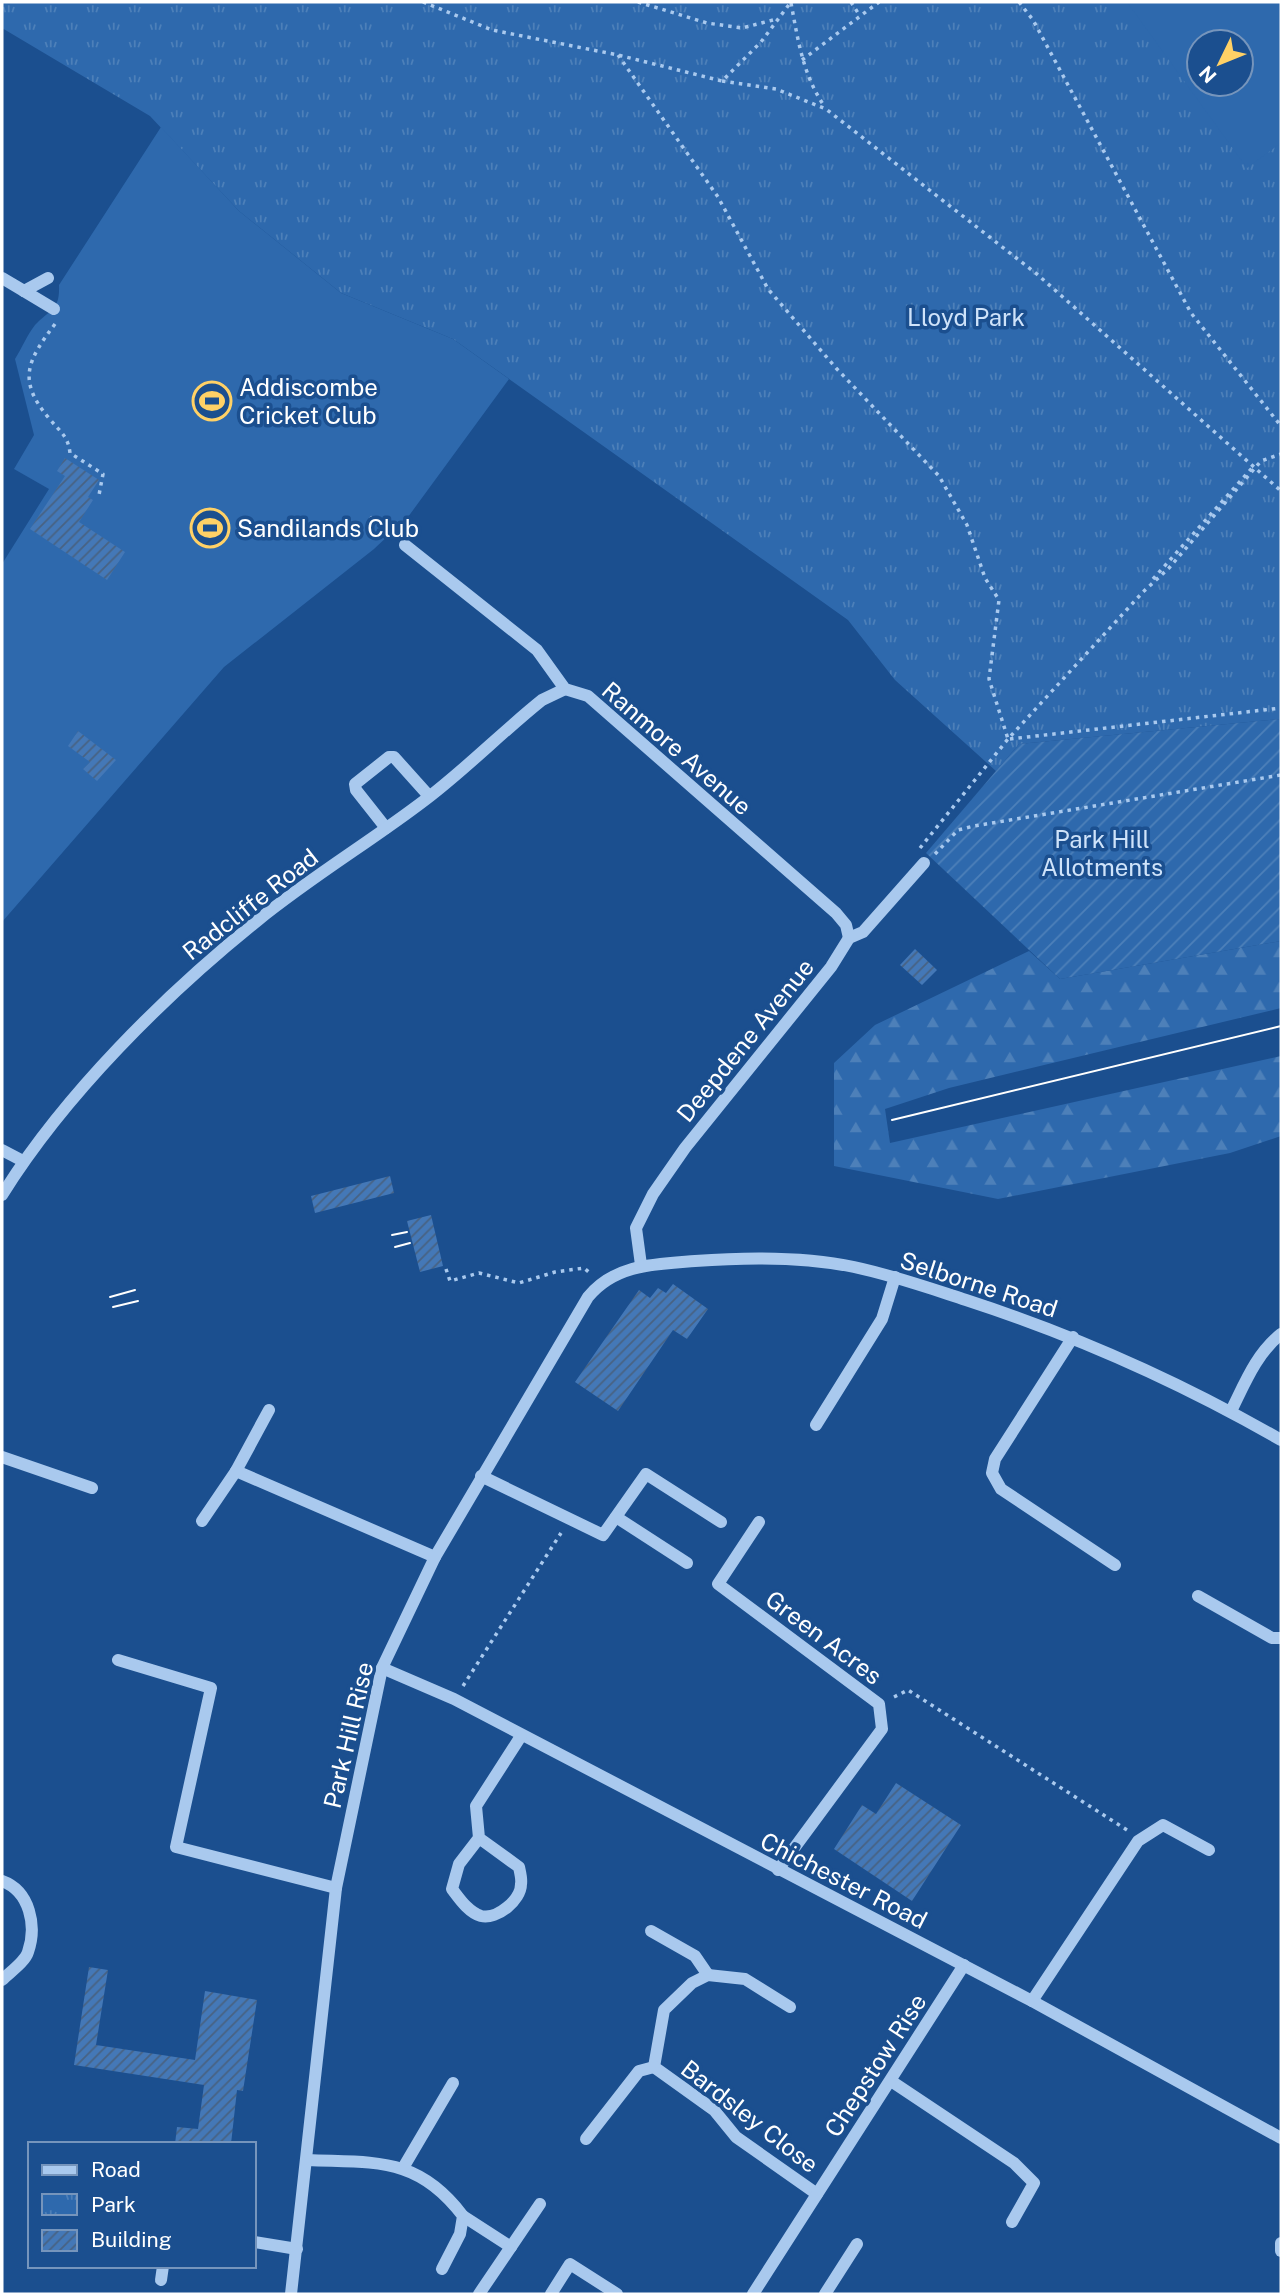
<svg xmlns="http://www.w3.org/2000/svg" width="1283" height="2296" font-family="'Public Sans',sans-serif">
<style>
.forest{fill:url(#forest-firs)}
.park{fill:url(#park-tufts);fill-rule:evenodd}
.garden{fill:url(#garden-furrows)}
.pitch{fill:#2e69ad;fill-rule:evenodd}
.building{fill:url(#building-hatch)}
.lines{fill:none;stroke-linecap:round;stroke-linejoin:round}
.path{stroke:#a9c9ee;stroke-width:3.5;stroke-dasharray:3.5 5;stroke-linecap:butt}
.minor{stroke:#a9c9ee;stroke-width:12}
.tram{stroke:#fff;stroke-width:2}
.labels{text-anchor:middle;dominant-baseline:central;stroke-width:7;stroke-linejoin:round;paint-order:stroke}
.park-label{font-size:24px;fill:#cfe3fa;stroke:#1b4f8f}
.poi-label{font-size:24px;fill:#fff;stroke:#1b4f8f;text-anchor:start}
.street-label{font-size:24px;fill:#fff;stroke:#1b4f8f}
</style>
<defs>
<pattern id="forest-firs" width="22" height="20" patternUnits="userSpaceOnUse" patternTransform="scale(1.75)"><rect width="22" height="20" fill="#2e69ad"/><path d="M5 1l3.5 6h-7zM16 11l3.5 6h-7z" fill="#4d80b9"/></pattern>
<pattern id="park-tufts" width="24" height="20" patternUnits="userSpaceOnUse" patternTransform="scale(1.75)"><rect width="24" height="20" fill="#2e69ad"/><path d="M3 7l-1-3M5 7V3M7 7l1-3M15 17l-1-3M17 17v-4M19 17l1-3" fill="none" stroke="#4d80b9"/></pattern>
<pattern id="garden-furrows" width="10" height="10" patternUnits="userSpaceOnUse" patternTransform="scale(1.75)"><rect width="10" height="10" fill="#2e69ad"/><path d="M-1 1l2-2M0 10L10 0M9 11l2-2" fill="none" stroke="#4d80b9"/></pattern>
<pattern id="building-hatch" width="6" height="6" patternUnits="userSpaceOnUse" patternTransform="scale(1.75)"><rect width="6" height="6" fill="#4478b7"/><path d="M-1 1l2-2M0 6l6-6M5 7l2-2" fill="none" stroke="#486282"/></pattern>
</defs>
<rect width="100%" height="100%" fill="#1b4f8f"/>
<polygon class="forest" points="1281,941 1281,1008 949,1088 885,1109 890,1143 1281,1056 1281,1136 1230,1153 998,1199 834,1166 834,1063 875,1025 1029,951 1060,979"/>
<path class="park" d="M 2,2 L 1281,2 L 1281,719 L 1019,744 L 996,771 L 895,680 L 848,620 L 453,339 L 341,293 L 239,211 L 150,116 L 2,28 ZM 1199,42 L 1241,42 L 1241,84 L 1199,84 Z"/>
<polygon class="garden" points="1281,719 1281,941 1060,979 926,853 1019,744"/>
<g class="pitch">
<path d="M 1127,2 L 1281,2 L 1281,143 L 1247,168 ZM 1241,42 L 1241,84 L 1199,84 L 1199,42 Z"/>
<path d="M 161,127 L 239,211 L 341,293 L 453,339 L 509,379 L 408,517 L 374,549 L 224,667 L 2,922 L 2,564 L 49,489 L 14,469 L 34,435 L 15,359 C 22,348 27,335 35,325 C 50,309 60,311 59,285 Z"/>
</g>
<g class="building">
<polygon points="65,458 99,480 88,497 93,500 79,522 125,552 107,580 30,529 65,476 57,471"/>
<polygon points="78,731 116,760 97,781 83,769 90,762 68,746"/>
<polygon points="915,949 937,970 922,985 900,965"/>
<polygon points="390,1176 394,1193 315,1213 311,1196"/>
<polygon points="431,1215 443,1266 420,1272 407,1221"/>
<polygon points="673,1284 708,1309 687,1339 673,1330 618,1411 575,1382 639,1290 650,1298 658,1288 666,1293"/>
<polygon points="896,1783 961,1825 912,1901 834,1849 862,1805 876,1814"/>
<polygon points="89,1967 108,1970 96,2045 195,2060 205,1991 257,2000 243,2091 237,2090 231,2144 175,2144 177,2127 198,2129 204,2085 74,2065"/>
</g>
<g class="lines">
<g class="path">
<polyline points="423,2 492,30 618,55 722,81 761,42 791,2"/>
<polyline points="638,2 707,23 742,28 773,20"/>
<polyline points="851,2 860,16"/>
<polyline points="1019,2 1033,20 1191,313 1281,426"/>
<path d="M 791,3 C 798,40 803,76 825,107"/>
<polyline points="618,55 718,197 768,289 836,368 939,476 967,525 985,578 999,600 989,679 1008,739"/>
<polyline points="802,60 879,2"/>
<polyline points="722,81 776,89 826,109 1038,275 1281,491"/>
<path d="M 55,324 C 29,359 16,379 48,417 C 59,431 68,435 70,453 L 103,474 L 99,495"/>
<polyline points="370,517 393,536"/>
<polyline points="1153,579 1252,468"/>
<polyline points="1010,739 1281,708"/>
<polyline points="920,848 1008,739 1143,592 1169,568 1261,461 1281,454"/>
<polyline points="935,854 958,830 974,826 1281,775"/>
<polyline points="446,1269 450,1281 479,1273 519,1283 555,1272 584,1268 591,1274"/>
<polyline points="463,1686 561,1533"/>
<polyline points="894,1697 908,1690 1127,1830"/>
</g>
<g class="minor">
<polyline points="2,278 24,291 48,278"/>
<polyline points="24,291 54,309"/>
<polyline points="405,545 537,650 565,689 588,696 836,913 846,925 849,938"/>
<polyline points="386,828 356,790 355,784 389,757 394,757 429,796"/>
<polyline points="2,1150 23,1161"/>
<path d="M 2,1195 C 65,1094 165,995 257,921 C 311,877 370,842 425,800 C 466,769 502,732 542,700 L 565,689"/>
<polyline points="641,1265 636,1228 653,1194 685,1148 831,967 849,938 863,932 924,863"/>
<polyline points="1073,1337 995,1459 992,1473 1001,1489 1115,1565"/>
<path d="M 1231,1411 C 1245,1383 1256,1354 1281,1334"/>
<polyline points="816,1425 882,1319 895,1277"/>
<polyline points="2,1457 92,1488"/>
<polyline points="236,1471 435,1557"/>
<polyline points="481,1476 603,1535 646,1474 721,1522"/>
<polyline points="616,1517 687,1563"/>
<polyline points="202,1521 236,1471 269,1410"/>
<polyline points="759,1522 718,1584 879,1704 882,1729 778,1870"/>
<polyline points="1198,1596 1272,1638 1281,1638"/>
<polyline points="118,1660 211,1688 176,1847 336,1888"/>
<polyline points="382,1668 454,1699 1032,2001 1281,2138"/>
<path d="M 479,1838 L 519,1867 C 520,1872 522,1879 521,1884 C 521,1900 497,1920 481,1916 C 468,1912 459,1898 452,1889 L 459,1864 L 479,1838 L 476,1806 L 521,1736"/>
<path d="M 2,1881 C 30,1891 37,1926 28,1952 C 25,1962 10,1972 2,1980"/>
<polyline points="651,1931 695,1956 708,1975"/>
<polyline points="1032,2001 1138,1841 1163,1825 1209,1850"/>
<polyline points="790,2007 745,1979 708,1975 692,1983 664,2010 654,2067 714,2110 736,2137 817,2194"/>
<polyline points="891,2081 1014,2163 1034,2183 1012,2222"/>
<polyline points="586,2139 639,2071 654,2067"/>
<path d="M 308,2160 C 375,2163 418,2156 463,2216 L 460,2234 L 442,2269"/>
<polyline points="403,2168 453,2083"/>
<polyline points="463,2216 511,2247"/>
<polyline points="254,2242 297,2249"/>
<polyline points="1281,2243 1281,2251"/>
<polyline points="161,2280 163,2266"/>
<path d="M 291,2294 L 336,1888 L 382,1668 L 435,1557 L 588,1297 C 615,1264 655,1264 695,1261 C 747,1257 802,1256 854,1267 C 892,1275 929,1288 966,1300 C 1077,1336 1180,1382 1281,1440"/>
<polyline points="479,2294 540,2204"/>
<polyline points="551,2294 570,2264 617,2294"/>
<polyline points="753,2294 964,1965"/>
<polyline points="825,2294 857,2244"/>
</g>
<g class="tram">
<polyline points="892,1120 1281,1026"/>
<polyline points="392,1235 407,1232"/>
<polyline points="395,1247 410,1243"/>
<polyline points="110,1297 135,1290"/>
<polyline points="113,1307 138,1301"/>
</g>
</g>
<defs>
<symbol id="stadium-ring" viewBox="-11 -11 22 22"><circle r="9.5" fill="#1b4f8f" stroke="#ffd166" stroke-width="1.5"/><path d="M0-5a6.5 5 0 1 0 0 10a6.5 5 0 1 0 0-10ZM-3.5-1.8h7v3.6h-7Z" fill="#ffd166"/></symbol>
</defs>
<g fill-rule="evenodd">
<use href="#stadium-ring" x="190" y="379" width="44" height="44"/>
<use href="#stadium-ring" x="188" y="506" width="44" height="44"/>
</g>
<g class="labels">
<g class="park-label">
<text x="966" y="317">Lloyd Park</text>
<text x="1102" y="839">Park Hill<tspan x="1102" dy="28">Allotments</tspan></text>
</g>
<g class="poi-label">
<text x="239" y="387">Addiscombe<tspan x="239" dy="28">Cricket Club</tspan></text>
<text x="237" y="528">Sandilands Club</text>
</g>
<g class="street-label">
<text transform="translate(677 748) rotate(41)">Ranmore Avenue</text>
<text transform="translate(250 904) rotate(-38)">Radcliffe Road</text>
<text transform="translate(745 1040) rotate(-51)">Deepdene Avenue</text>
<text transform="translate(979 1284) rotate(18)">Selborne Road</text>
<text transform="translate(824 1637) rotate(37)">Green Acres</text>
<text transform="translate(348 1735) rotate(-77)">Park Hill Rise</text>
<text transform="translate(844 1880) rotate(27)">Chichester Road</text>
<text transform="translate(875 2065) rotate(-57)">Chepstow Rise</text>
<text transform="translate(750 2116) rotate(38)">Bardsley Close</text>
</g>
</g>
<rect width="1283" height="2296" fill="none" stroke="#ffffff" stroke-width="7"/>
<rect x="28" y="2142" width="228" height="126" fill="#1b4f8f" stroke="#7695bc" stroke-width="2"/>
<rect x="42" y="2165" width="35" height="10" fill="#a9c9ee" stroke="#7695bc" stroke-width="2"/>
<text x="91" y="2177" font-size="21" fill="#ffffff">Road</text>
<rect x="42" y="2194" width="35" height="21" fill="url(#park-tufts)" stroke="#7695bc" stroke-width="2"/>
<text x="91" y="2212" font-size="21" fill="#ffffff">Park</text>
<rect x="42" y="2230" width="35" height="21" fill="url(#building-hatch)" stroke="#7695bc" stroke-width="2"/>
<text x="91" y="2247" font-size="21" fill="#ffffff">Building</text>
<g transform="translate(1220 63) rotate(227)"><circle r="33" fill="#1b4f8f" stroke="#7695bc" stroke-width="2"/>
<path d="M0-5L12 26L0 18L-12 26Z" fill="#ffd166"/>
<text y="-10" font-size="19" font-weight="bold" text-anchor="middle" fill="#ffffff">N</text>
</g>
</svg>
